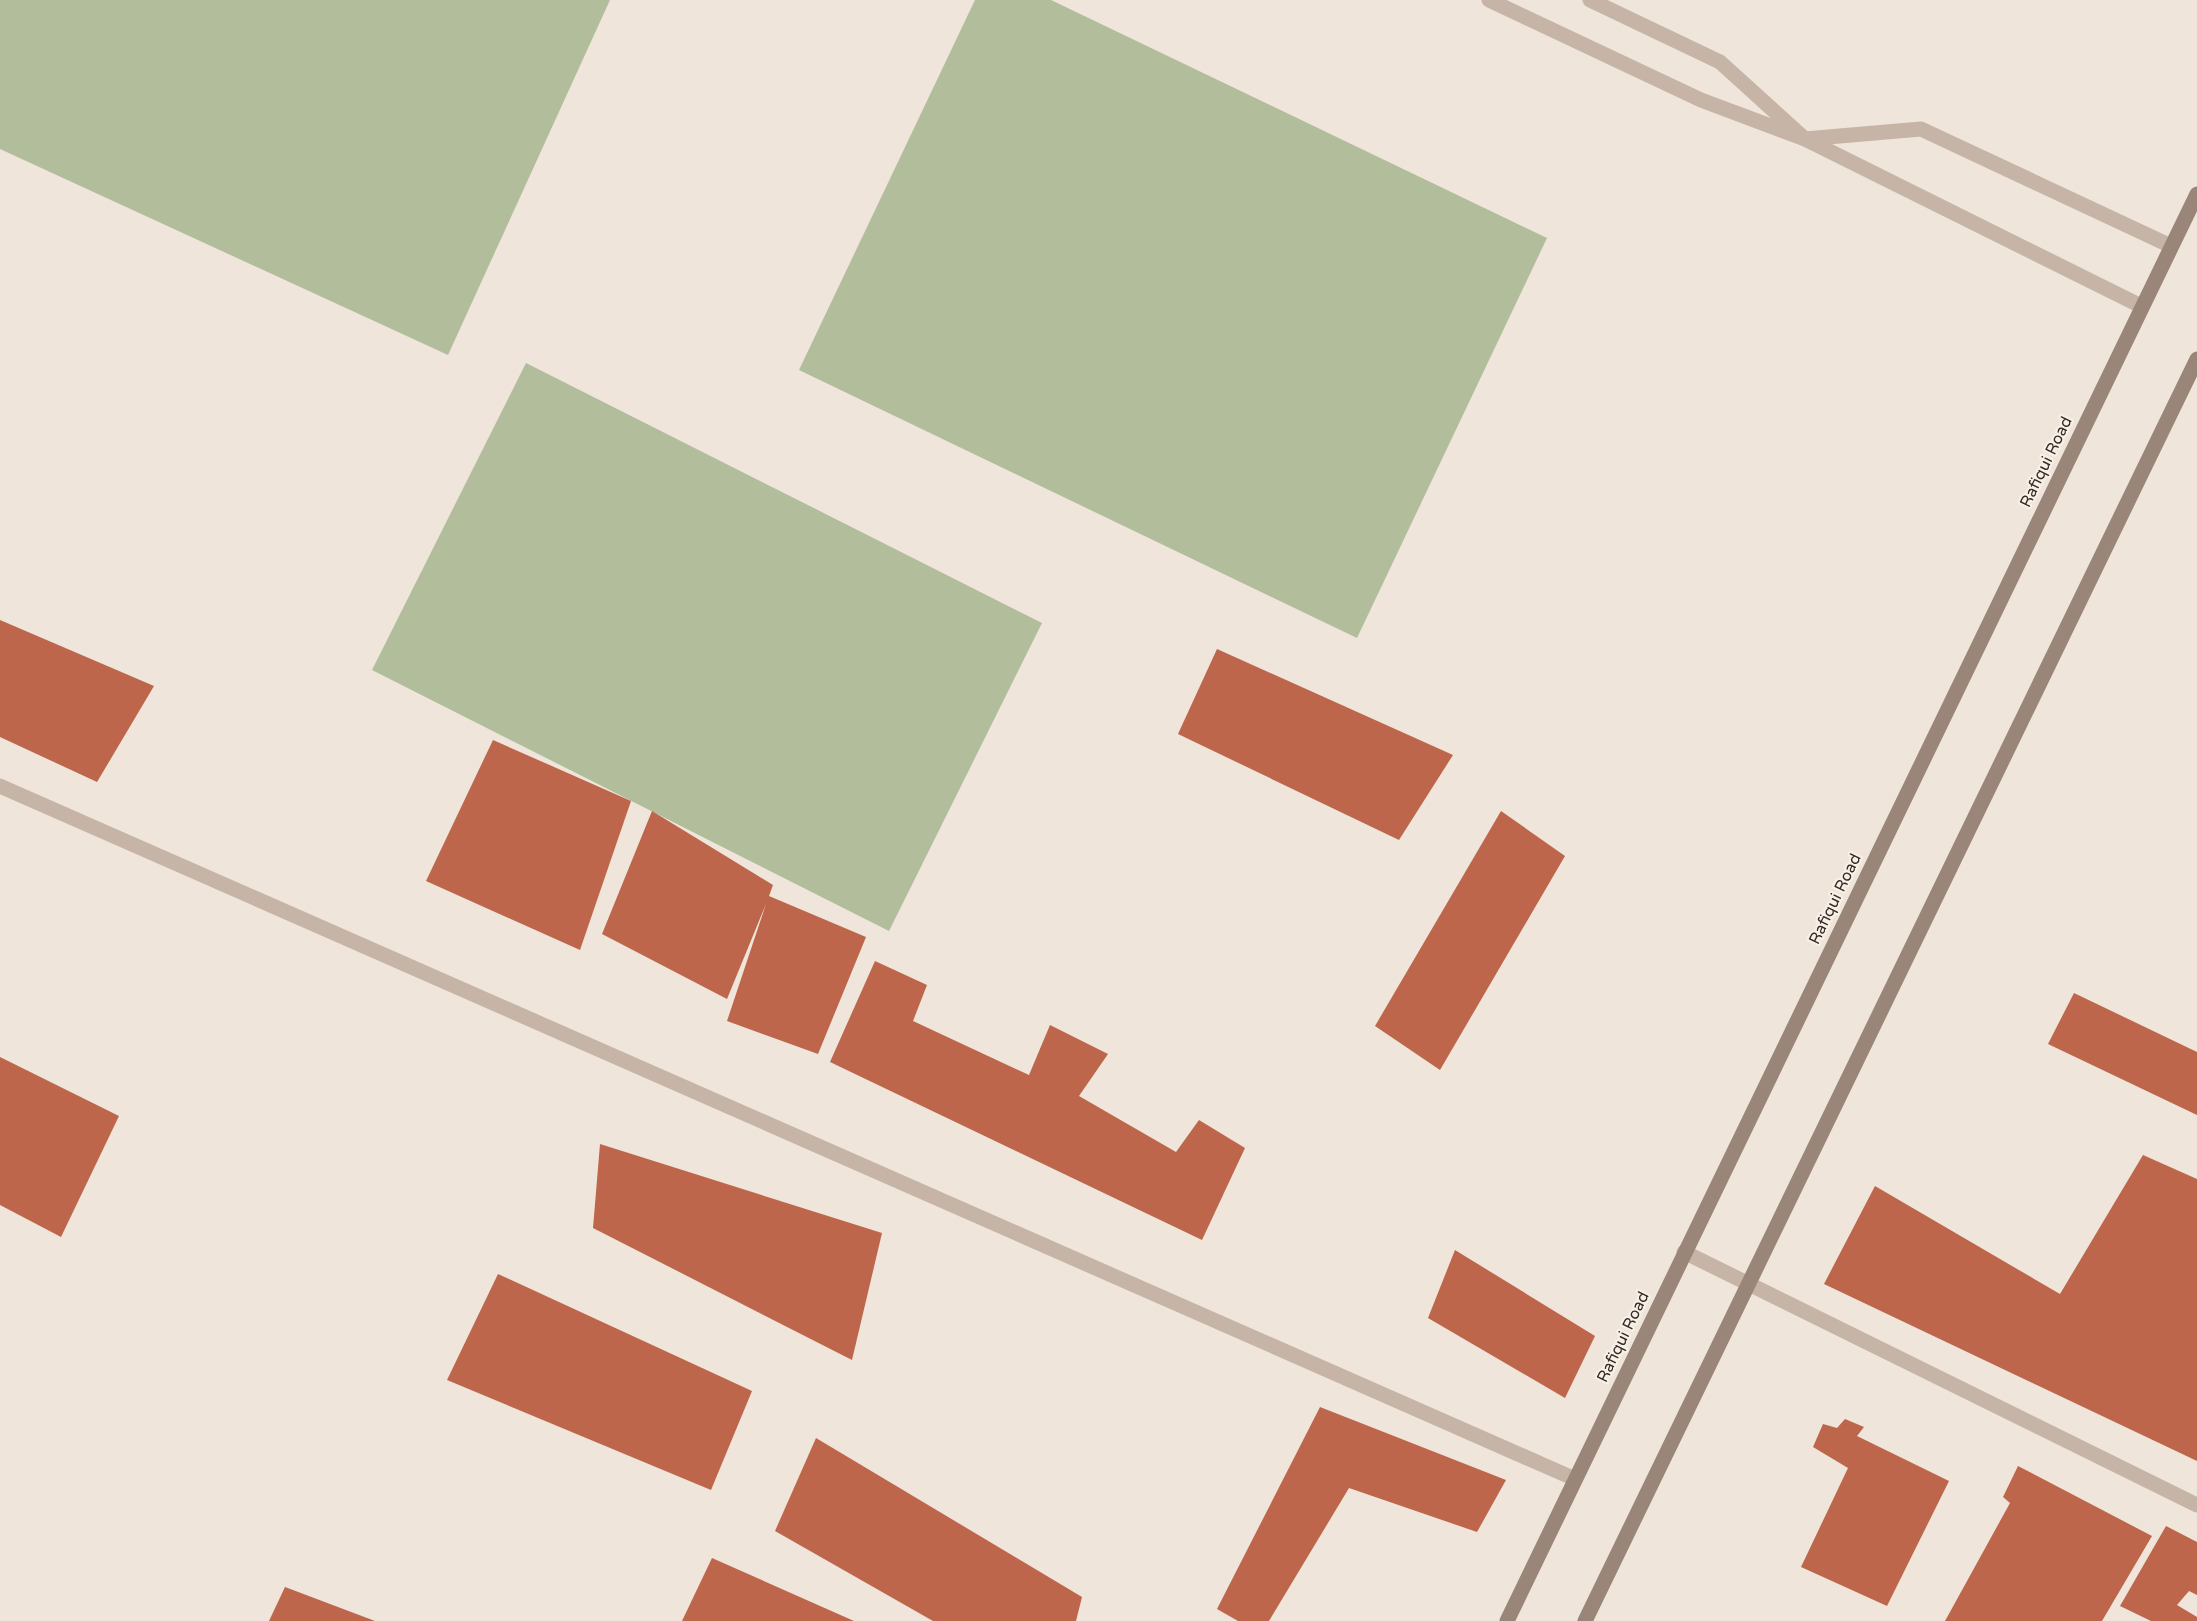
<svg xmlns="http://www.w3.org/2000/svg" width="2197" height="1621" font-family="'Varela Round',sans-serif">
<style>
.green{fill:#b2bd9c}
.building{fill:#bd664b}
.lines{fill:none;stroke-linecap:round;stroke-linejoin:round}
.lane{stroke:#c6b5a7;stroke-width:15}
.street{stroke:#c6b5a7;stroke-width:15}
.secondary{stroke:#9a8579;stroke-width:15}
.labels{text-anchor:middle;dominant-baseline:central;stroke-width:4.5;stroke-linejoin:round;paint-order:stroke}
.street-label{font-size:16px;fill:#342b27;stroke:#f8f0e6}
</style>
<rect width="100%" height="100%" fill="#efe5da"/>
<g class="green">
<polygon points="0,0 610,0 448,355 0,149"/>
<polygon points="975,0 1051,0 1547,238 1357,638 799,370"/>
<polygon points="526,363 1042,623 889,931 372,670"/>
</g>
<g class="building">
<polygon points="0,620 154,686 97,782 0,737"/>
<polygon points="1217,649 1453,755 1399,840 1178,734"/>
<polygon points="493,740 631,801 580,950 426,881"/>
<polygon points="652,811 773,885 769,896 866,937 818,1054 727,1021 766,904 727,999 602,934"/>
<polygon points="1501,811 1565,856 1440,1070 1375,1026"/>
<polygon points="875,961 927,985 913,1021 1029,1075 1050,1025 1108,1054 1079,1096 1176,1152 1199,1120 1245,1148 1202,1240 830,1062"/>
<polygon points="2074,993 2197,1052 2197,1115 2048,1044"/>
<polygon points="0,1057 119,1116 61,1237 0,1205"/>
<polygon points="600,1144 882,1233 852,1360 593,1228"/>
<polygon points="2143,1155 2197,1179 2197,1461 1824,1284 1875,1186 2060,1294"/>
<polygon points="1455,1250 1595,1336 1565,1398 1428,1318"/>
<polygon points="498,1274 752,1391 711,1490 447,1380"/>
<polygon points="1320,1407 1506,1480 1477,1532 1349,1488 1269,1621 1238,1621 1217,1609"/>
<polygon points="1845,1419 1864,1427 1857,1436 1949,1481 1887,1606 1801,1567 1848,1468 1813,1447 1823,1424 1837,1428"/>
<polygon points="816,1438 1082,1597 1076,1621 933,1621 775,1531"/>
<polygon points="2018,1466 2152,1536 2102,1621 1945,1621 2010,1503 2003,1497"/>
<polygon points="2166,1526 2197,1542 2197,1595 2189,1591 2177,1605 2197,1617 2197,1621 2151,1621 2120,1606"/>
<polygon points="712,1558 854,1621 682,1621"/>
<polygon points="285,1587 375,1621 269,1621"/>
</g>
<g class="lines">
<g class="lane">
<polyline points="1489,0 1701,100 1805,139 2141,306"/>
<polyline points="1590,0 1720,62 1805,139 1921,129 2171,246"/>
</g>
<g class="street">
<polyline points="0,786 1575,1479"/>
<polyline points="1684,1252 2197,1505"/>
</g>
<g class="secondary">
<polyline points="1507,1621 2197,194"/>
<polyline points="1585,1621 2197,359"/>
</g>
</g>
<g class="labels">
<g class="street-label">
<text transform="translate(2046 462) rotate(-64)">Rafiqui Road</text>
<text transform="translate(1835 899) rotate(-64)">Rafiqui Road</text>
<text transform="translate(1623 1337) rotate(-64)">Rafiqui Road</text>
</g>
</g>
</svg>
